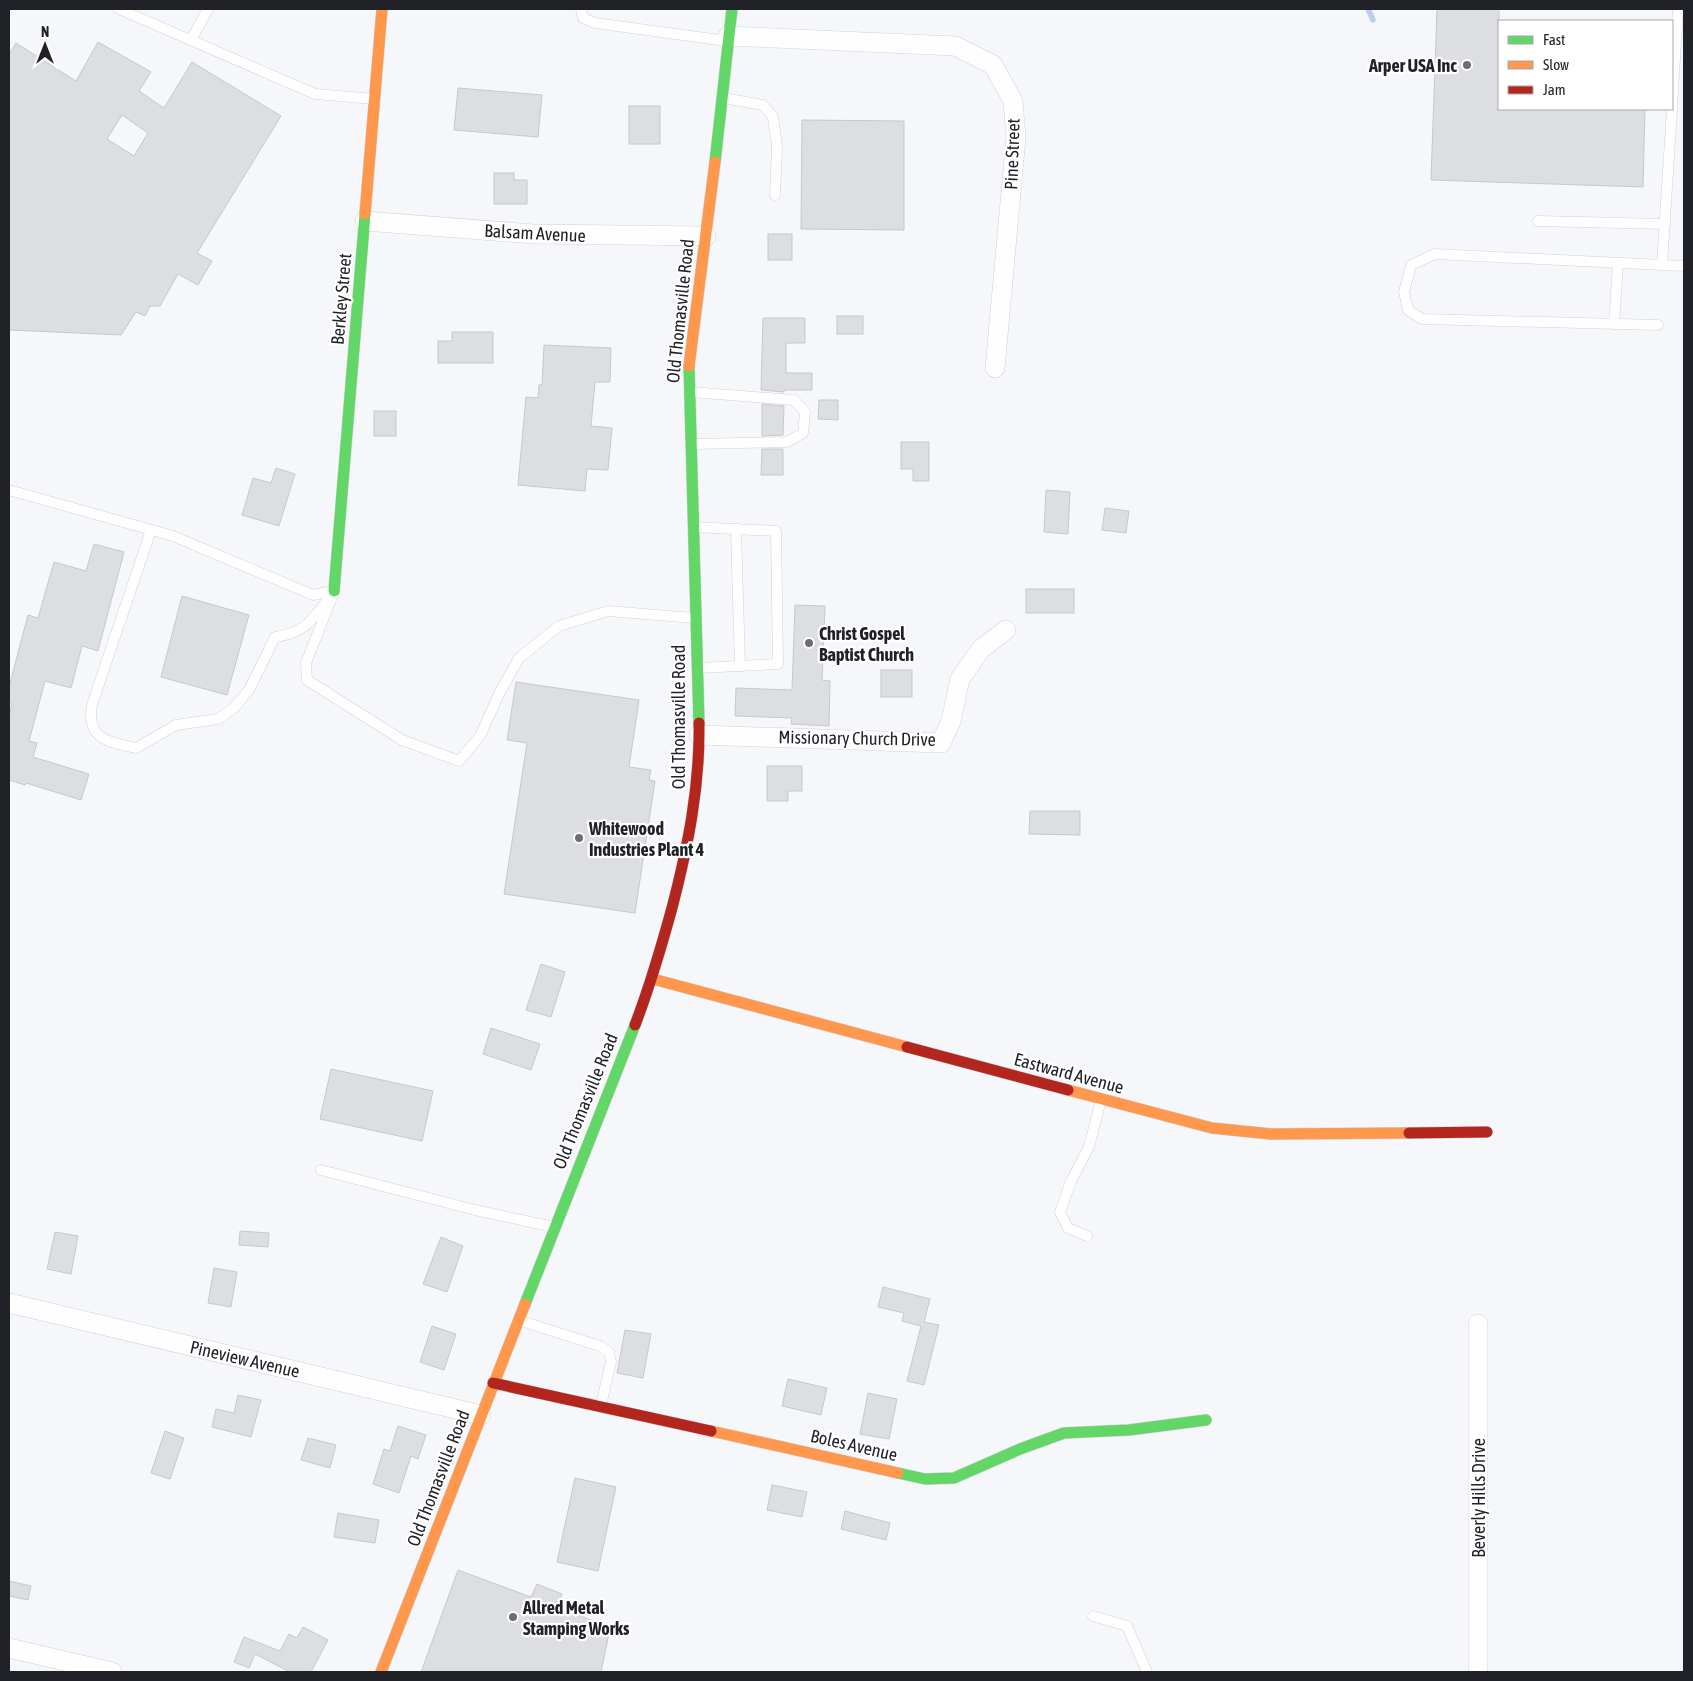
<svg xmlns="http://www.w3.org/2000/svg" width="1693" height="1681" font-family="'Asap Condensed',sans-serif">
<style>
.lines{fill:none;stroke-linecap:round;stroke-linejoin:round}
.stream{stroke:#bfccee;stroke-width:5.5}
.building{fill:#dddee2;stroke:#c6c8cc;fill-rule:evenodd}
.lane-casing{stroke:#d0d2d6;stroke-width:11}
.street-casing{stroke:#d0d2d6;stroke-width:20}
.fast-casing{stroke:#d0d2d6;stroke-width:12}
.slow-casing{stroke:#d0d2d6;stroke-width:12}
.jam-casing{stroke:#d0d2d6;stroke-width:12}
.lane{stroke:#fefefe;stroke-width:10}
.street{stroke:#fefefe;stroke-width:19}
.fast{stroke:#63d668;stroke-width:11}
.slow{stroke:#ff974d;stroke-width:11}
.jam{stroke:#b3261e;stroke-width:11}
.poi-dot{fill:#6b6d72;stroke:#fff;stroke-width:2}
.labels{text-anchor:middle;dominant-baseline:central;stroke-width:4.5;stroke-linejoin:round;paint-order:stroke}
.poi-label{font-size:18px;font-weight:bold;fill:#202228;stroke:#fff;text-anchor:start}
.street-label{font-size:18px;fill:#202228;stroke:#fff}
</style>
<rect width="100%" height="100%" fill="#f6f7fa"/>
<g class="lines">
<polyline class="stream" points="1368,9 1373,20"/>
</g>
<g class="building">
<polygon points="1437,9 1499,9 1499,109 1645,109 1643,187 1431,180"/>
<path d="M 98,42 L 151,72 L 139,91 L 164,108 L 192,62 L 281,116 L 197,253 L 212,261 L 198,285 L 178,274 L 160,306 L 150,306 L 145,316 L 136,312 L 121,335 L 9,330 L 9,55 L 16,43 L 76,81 ZM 122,115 L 148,133 L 134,156 L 107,139 Z"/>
<polygon points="458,88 542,95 538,137 454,130"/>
<rect x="629" y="106" width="31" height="38"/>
<polygon points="802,120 904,121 904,230 801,229"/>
<polygon points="494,173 514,173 514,180 527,180 527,204 494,204"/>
<rect x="768" y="234" width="24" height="26"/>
<rect x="837" y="316" width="26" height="18"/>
<polygon points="763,318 805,318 805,343 786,343 786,373 812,373 812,390 784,390 784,392 761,390"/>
<polygon points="452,332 493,332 493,363 438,363 438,341 452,341"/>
<polygon points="544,345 611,348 610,382 595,382 591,426 612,428 608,470 587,469 585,491 518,485 526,397 538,398 539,385 542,385"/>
<polygon points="819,400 838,400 838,420 818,419"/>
<polygon points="762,404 784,406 783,435 762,436"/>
<rect x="374" y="411" width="22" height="25"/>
<polygon points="901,442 929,442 929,481 913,481 913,469 901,469"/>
<polygon points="762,449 783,449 783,475 761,475"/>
<polygon points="276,468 295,474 279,526 242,515 253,478 271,483"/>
<polygon points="1046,490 1070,492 1068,534 1044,532"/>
<polygon points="1105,508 1129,511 1126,533 1102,530"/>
<polygon points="94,544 124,552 98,651 82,646 71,688 45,681 29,741 37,743 33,757 89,774 81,800 26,783 25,785 9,780 9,717 12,703 9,702 9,687 28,615 38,618 54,562 86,571"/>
<rect x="1026" y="589" width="48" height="24"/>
<polygon points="182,596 249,615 227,695 161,677"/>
<polygon points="795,605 825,606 822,680 830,681 829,726 791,724 792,718 735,716 736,688 792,690"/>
<rect x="881" y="670" width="31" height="27"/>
<polygon points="516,682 639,700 629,767 651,770 649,780 655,781 635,913 504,894 527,743 507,740"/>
<polygon points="767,766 802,766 802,791 788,791 788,801 767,801"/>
<polygon points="1030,811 1080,811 1080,835 1029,834"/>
<polygon points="541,964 565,972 551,1017 526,1010"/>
<polygon points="491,1028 540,1044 531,1070 483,1054"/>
<polygon points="331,1069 433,1091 422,1141 320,1119"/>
<polygon points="240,1231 269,1233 268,1247 239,1245"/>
<polygon points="55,1232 78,1236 71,1274 47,1269"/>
<polygon points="441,1237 463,1246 447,1292 423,1284"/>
<polygon points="214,1268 237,1272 231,1307 208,1303"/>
<polygon points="883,1287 930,1299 924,1322 939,1325 924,1385 907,1381 921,1326 902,1321 904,1313 878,1307"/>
<polygon points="432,1326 456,1334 444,1370 420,1362"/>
<polygon points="625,1330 651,1334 643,1378 617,1373"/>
<polygon points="788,1379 827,1388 821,1415 782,1406"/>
<polygon points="868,1393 897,1399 889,1439 860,1434"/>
<polygon points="238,1395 261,1400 251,1437 212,1427 216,1409 234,1413"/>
<polygon points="398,1426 426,1435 418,1459 411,1456 399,1493 373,1484 384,1449 390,1451"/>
<polygon points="165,1431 184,1438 170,1479 151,1473"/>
<polygon points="308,1438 336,1445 330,1468 301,1460"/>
<polygon points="575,1478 616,1487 598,1571 557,1562"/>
<polygon points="772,1485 807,1492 802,1517 767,1510"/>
<polygon points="845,1511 890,1523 886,1540 841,1529"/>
<polygon points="338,1513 379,1520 375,1543 334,1537"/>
<polygon points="458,1570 531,1597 537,1584 562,1594 558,1605 610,1629 601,1672 421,1672"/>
<polygon points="9,1581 31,1586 28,1600 9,1596"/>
<polygon points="303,1627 328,1640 311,1672 290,1672 255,1654 249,1668 234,1662 244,1637 280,1651 289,1634 297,1638"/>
</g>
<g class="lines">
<defs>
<g id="lane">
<polyline points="119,9 315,94 374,99"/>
<polyline points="581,9 583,18 595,23 727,41"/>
<polyline points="191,40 208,9"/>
<polyline points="723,98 763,105 773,117 777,146 775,195"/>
<polyline points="1672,107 1678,9"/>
<polyline points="1538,221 1665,224"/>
<polyline points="1662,265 1672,109"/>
<polyline points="1614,324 1618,263"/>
<polyline points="1658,325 1422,319 1408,310 1404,292 1411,265 1435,254 1684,266"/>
<polyline points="691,392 794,400 805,412 803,433 787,442 693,444"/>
<polyline points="9,490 173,536 313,595 333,591"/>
<polyline points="694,527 776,531 778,664 698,668"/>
<polyline points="736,529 740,666"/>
<path d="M 151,530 L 92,705 C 86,739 108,742 136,748 L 176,725 L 218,719 L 233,709 L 249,690 L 275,637 C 303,633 310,623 326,602"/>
<polyline points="334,592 306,663 307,680 402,740 459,761 480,736 499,694 519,658 559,626 608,611 694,618"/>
<polyline points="321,1170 475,1210 554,1227"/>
<polyline points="1087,1236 1068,1228 1060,1212 1071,1181 1089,1147 1101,1100"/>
<polyline points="521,1321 600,1346 609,1352 611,1362 601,1405"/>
<polyline points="1093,1616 1127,1626 1147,1672"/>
</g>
<g id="street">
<polyline points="728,36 955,46 993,65 1013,101 1016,137 995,368"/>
<polyline points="365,221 534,234 706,236"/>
<polyline points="699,735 941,743 951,721 960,679 981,649 1006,630"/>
<polyline points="9,1303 481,1415"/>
<polyline points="1478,1324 1478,1672"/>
<polyline points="9,1648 112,1672"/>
</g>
<g id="fast">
<polyline points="715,162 732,9"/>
<polyline points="689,366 699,723"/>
<polyline points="334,591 365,214"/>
<polyline points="525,1304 635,1025"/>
<polyline points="898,1473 925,1479 954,1478 1020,1449 1064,1433 1129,1430 1206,1420"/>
</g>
<g id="slow">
<polyline points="365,214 382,9"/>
<polyline points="689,366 715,162"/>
<polyline points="653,979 907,1047"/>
<polyline points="1068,1090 1212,1128 1271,1134 1409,1133"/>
<polyline points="711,1431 898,1473"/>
<polyline points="381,1672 525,1304"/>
</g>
<g id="jam">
<path d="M 635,1025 C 650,986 661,948 672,908 C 688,846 700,787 699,723"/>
<polyline points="907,1047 1068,1090"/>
<polyline points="1409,1133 1487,1132"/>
<polyline points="493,1383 711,1431"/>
</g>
</defs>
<use href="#lane" class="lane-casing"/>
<use href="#street" class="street-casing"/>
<use href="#fast" class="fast-casing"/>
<use href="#slow" class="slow-casing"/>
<use href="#jam" class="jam-casing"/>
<use href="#lane" class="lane"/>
<use href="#street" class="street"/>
<use href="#fast" class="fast"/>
<use href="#slow" class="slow"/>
<use href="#jam" class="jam"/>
</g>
<g class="poi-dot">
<circle cx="1467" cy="65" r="5"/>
<circle cx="809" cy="643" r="5"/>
<circle cx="579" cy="838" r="5"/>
<circle cx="513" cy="1617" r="5"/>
</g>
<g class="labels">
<g class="poi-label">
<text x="1457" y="65" text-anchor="end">Arper USA Inc</text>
<text x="819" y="633">Christ Gospel<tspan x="819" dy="21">Baptist Church</tspan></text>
<text x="589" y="828">Whitewood<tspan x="589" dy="21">Industries Plant 4</tspan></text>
<text x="523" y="1607">Allred Metal<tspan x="523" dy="21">Stamping Works</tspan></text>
</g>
<g class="street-label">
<text transform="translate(1012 154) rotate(-88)">Pine Street</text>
<text transform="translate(535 233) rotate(3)">Balsam Avenue</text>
<text transform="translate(341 299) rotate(-85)">Berkley Street</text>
<text transform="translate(680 311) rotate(-84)">Old Thomasville Road</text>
<text transform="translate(678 717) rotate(-90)">Old Thomasville Road</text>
<text transform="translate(857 738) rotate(1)">Missionary Church Drive</text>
<text transform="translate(1069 1073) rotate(15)">Eastward Avenue</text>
<text transform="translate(585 1101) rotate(-68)">Old Thomasville Road</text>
<text transform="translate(245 1359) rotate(13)">Pineview Avenue</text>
<text transform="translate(854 1445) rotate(13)">Boles Avenue</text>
<text transform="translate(438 1478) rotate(-69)">Old Thomasville Road</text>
<text transform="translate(1478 1498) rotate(-90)">Beverly Hills Drive</text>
</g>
</g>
<rect width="1693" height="1681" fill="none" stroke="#202228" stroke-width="20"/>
<rect x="1498" y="20" width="175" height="90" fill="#ffffff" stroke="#a6a7a9"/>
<rect x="1508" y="36" width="25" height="8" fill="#63d668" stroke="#a6a7a9"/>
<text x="1543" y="45" font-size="15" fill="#202228">Fast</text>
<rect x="1508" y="61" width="25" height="8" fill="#ff974d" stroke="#a6a7a9"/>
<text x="1543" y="70" font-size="15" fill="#202228">Slow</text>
<rect x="1508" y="86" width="25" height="8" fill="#b3261e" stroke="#a6a7a9"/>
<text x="1543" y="95" font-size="15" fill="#202228">Jam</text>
<g transform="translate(45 45)" stroke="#ffffff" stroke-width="4" paint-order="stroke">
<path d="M0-4L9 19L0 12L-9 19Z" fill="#202228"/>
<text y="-8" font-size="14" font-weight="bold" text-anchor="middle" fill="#202228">N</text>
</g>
</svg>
